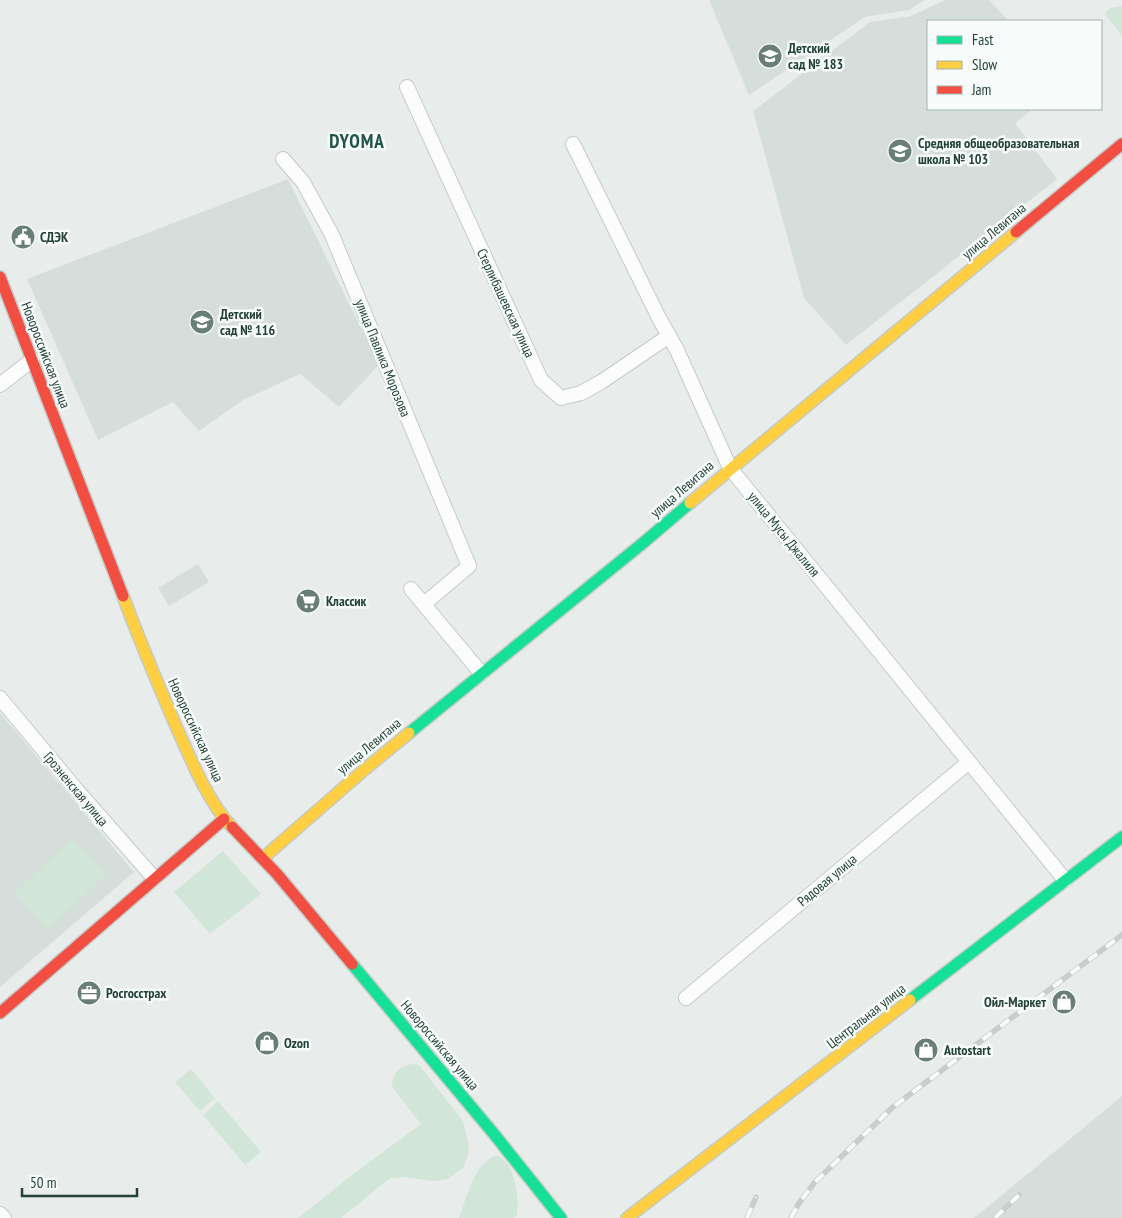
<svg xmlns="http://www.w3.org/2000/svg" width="1122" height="1218" font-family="'PT Sans Narrow',sans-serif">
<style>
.built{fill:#d6dedb}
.green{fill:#d1e6d8}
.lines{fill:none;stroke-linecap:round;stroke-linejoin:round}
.street-casing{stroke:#c5cac8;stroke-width:16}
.fast-casing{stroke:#c3cbc8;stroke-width:14}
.slow-casing{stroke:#c3cbc8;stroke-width:14}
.jam-casing{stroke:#c3cbc8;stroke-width:14}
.street{stroke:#fcfcfc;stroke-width:14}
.fast{stroke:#16e098;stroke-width:11}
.slow{stroke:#ffcf43;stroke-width:11}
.jam{stroke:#f24e42;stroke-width:11}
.rail-casing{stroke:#c9cdcc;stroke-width:5.5}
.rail{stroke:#f7fbf9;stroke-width:4;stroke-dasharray:11;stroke-linecap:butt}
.labels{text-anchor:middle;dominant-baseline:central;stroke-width:5;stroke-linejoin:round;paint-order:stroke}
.poi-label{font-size:14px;font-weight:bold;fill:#24423a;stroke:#f7fbf9;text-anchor:start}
.street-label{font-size:14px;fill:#24423a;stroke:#f7fbf9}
.district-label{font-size:19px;font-weight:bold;letter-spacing:1px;fill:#1f5548;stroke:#f7fbf9}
</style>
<rect width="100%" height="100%" fill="#e8edeb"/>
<g class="built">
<polygon points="709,0 925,0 909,10 865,17 749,95"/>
<polygon points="945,0 989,0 1009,21 928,21 928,109 1033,109 1015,123 1057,179 846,345 804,298 753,111 870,22 911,16"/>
<polygon points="288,179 379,365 339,407 300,374 243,400 199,431 173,402 98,440 27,279"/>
<polygon points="198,564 209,582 169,606 158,588"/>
<polygon points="0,713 134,872 0,987"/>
<polygon points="1122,1096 1122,1218 974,1218"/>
</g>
<g class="green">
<polygon points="1122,6 1122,36 1105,14 1110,8"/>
<polygon points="72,838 106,874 48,930 14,894"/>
<polygon points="223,851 261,894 210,934 174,892"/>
<path d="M 413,1064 L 419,1065 L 463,1121 L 468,1141 L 469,1152 L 463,1168 L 448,1179 L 433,1181 L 403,1177 L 390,1178 L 341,1218 L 298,1218 L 352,1175 L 421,1124 L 392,1087 C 392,1074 399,1065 413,1064 Z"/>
<polygon points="191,1069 215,1098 200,1111 175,1082"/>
<polygon points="218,1101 261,1152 245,1165 203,1115"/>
<path d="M 495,1155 C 516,1161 519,1197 517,1215 L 514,1218 L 459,1218 C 467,1197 474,1165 495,1155 Z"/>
</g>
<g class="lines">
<defs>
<g id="street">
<polyline points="407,87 541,380 561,398 581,393 601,382 669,336"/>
<polyline points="573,144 659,318 677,350 730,468 1065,880"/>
<polyline points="283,159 303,182 332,235 469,566 424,604"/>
<polyline points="0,385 32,360"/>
<polyline points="411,589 481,673"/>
<polyline points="0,698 75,788 154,878"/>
<polyline points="686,998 969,762"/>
<polyline points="0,1214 4,1218"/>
</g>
<g id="fast">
<polyline points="409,733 643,543 690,503"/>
<polyline points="352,964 494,1134 561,1218"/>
<polyline points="910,1000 1122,837"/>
</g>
<g id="slow">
<polyline points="690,503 1016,232"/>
<path d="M 123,596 C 139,639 157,682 175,724 C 189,755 208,803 232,827"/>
<polyline points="263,858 364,770 409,733"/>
<polyline points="627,1218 910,1000"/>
</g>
<g id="jam">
<polyline points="1016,232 1122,144"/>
<polyline points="0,277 123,596"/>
<polyline points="232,827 277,874 352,964"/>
<polyline points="0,1013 224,819"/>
</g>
</defs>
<use href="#street" class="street-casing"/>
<use href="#fast" class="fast-casing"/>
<use href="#slow" class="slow-casing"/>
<use href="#jam" class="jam-casing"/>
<use href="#street" class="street"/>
<use href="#fast" class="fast"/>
<use href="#slow" class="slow"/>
<use href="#jam" class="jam"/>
<defs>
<g id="rail">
<polyline points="747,1218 756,1197"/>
<polyline points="791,1218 799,1203 815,1182 893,1107 1122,935"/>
<polyline points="995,1218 1019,1195"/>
</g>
</defs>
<use href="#rail" class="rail-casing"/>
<use href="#rail" class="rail"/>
</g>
<defs>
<symbol id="school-disc" viewBox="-11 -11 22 22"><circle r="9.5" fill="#697e78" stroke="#f7fbf9"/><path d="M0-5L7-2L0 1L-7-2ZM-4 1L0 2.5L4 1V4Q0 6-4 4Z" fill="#fff"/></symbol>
<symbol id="civic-disc" viewBox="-11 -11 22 22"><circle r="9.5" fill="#697e78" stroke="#f7fbf9"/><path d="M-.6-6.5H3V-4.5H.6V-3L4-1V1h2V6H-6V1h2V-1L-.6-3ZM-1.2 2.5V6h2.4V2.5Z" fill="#fff"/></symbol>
<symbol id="supermarket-disc" viewBox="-11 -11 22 22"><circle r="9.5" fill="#697e78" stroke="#f7fbf9"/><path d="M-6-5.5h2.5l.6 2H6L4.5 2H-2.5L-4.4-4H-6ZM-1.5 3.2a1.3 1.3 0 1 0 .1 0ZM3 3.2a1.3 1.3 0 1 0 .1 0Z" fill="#fff"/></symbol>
<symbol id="office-disc" viewBox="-11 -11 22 22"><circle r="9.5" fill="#697e78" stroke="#f7fbf9"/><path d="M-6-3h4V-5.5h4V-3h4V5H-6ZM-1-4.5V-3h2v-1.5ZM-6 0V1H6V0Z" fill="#fff"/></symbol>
<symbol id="shop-disc" viewBox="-11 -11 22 22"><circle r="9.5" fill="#697e78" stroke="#f7fbf9"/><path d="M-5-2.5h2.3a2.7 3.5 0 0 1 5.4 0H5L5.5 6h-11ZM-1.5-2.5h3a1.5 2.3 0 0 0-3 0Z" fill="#fff"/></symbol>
</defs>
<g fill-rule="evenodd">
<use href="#school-disc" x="756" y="42" width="28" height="28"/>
<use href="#school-disc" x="886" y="137" width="28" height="28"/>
<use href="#civic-disc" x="9" y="223" width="28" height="28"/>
<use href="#school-disc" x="188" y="308" width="28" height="28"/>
<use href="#supermarket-disc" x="294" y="587" width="28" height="28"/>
<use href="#office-disc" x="75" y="979" width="28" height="28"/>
<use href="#shop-disc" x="1050" y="988" width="28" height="28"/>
<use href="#shop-disc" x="253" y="1029" width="28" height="28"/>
<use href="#shop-disc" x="912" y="1036" width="28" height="28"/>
</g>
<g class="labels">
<g class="poi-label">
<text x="788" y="48">Детский<tspan x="788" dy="16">сад № 183</tspan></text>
<text x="918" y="143">Средняя общеобразовательная<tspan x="918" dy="16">школа № 103</tspan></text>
<text x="40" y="237">СДЭК</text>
<text x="220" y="314">Детский<tspan x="220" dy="16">сад № 116</tspan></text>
<text x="326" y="601">Классик</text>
<text x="106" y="993">Росгосстрах</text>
<text x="1046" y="1002" text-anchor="end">Ойл-Маркет</text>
<text x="284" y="1043">Ozon</text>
<text x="944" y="1050">Autostart</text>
</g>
<g class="street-label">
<text transform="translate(994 231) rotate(-40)">улица Левитана</text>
<text transform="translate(506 303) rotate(65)">Стерлибашевская улица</text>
<text transform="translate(46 355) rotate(69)">Новороссийская улица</text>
<text transform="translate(383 358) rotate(68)">улица Павлика Морозова</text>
<text transform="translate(682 489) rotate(-41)">улица Левитана</text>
<text transform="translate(784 534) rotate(51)">улица Мусы Джалиля</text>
<text transform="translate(196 730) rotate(65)">Новороссийская улица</text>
<text transform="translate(369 746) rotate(-40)">улица Левитана</text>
<text transform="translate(76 789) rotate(50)">Грозненская улица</text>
<text transform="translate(827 880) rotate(-40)">Рядовая улица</text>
<text transform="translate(866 1016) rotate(-38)">Центральная улица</text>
<text transform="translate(440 1045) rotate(50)">Новороссийская улица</text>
</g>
<g class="district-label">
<text x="357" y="141">DYOMA</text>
</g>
</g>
<rect x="927" y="20" width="175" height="90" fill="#f7fbf9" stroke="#a3b1ad"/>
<rect x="937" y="36" width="25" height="8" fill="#16e098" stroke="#a3b1ad"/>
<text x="972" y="45" font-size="15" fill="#24423a">Fast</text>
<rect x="937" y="61" width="25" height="8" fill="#ffcf43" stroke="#a3b1ad"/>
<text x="972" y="70" font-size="15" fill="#24423a">Slow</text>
<rect x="937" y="86" width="25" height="8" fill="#f24e42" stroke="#a3b1ad"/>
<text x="972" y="95" font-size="15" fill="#24423a">Jam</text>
<path d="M22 1188v8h115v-8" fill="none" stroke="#24423a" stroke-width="2.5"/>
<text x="30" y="1188" font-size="15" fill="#24423a" stroke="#f7fbf9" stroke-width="4" paint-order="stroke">50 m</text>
</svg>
